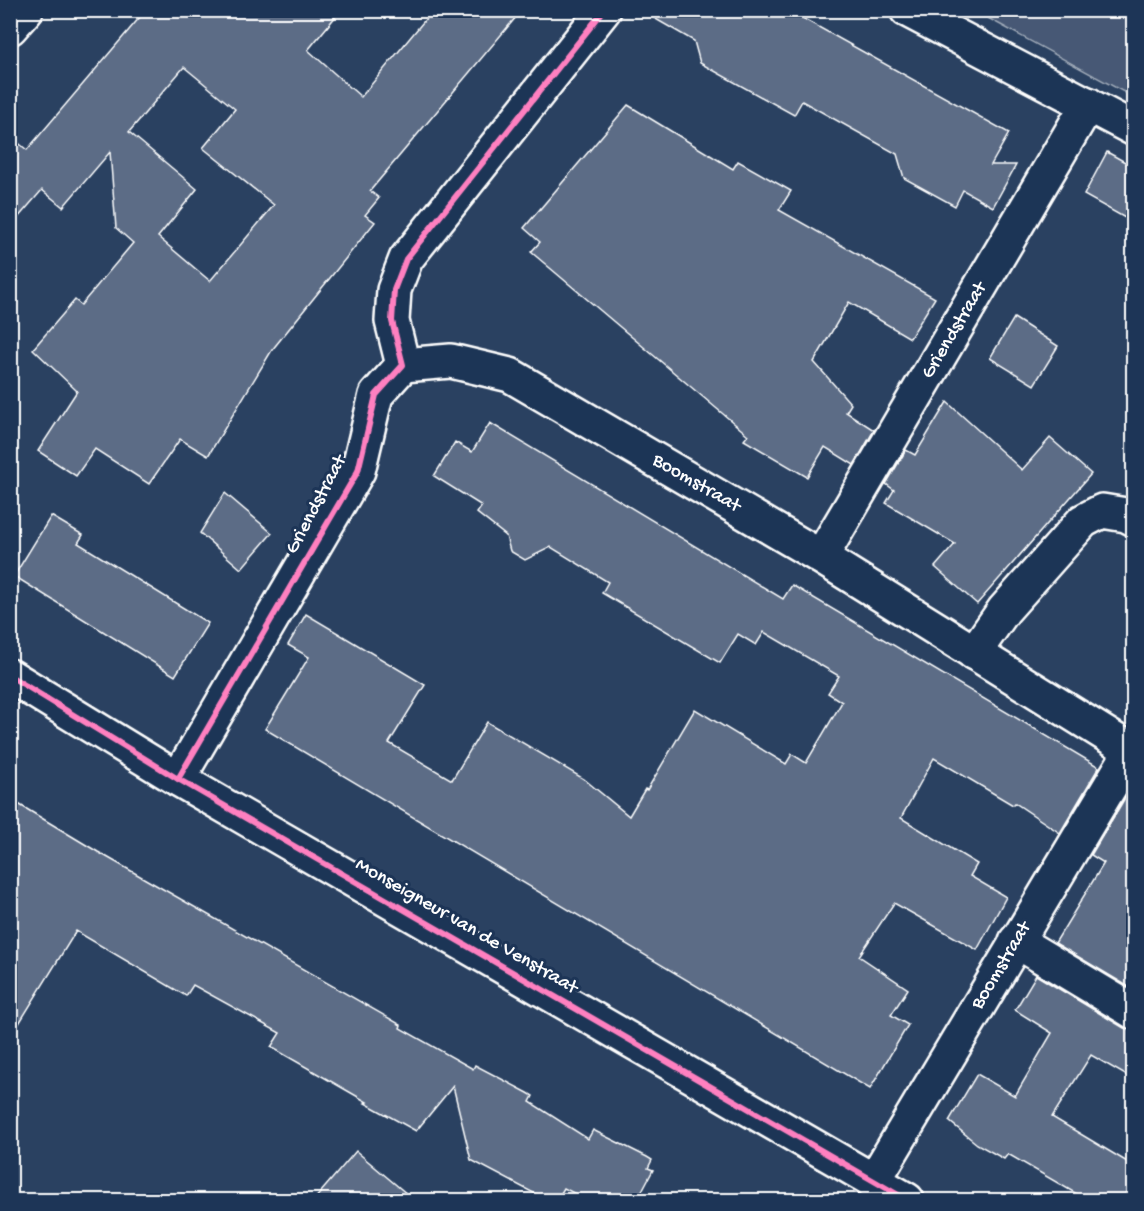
<svg xmlns="http://www.w3.org/2000/svg" width="1144" height="1211" font-family="'Gochi Hand',sans-serif">
<style>
.green{fill:#465975;stroke:#a2acba;stroke-width:1.5}
.building{fill:#5b6c86;stroke:#fff;stroke-width:1.5;fill-rule:evenodd}
.lines{fill:none;stroke-linecap:round;stroke-linejoin:round}
.minor-casing{stroke:#fff;stroke-width:38}
.minor{stroke:#1d3557;stroke-width:33}
.cycleway-casing{stroke:#1d3557;stroke-width:10}
.cycleway{stroke:#ff80c0;stroke-width:6}
.labels{text-anchor:middle;dominant-baseline:central;stroke-width:6;stroke-linejoin:round;paint-order:stroke}
.street-label{font-size:20px;fill:#fff;stroke:#1d3557}
</style>
<rect width="100%" height="100%" fill="#2a4161"/>
<filter id="ink" filterUnits="userSpaceOnUse"><feTurbulence type="fractalNoise" baseFrequency=".0167" numOctaves="2"/><feDisplacementMap in="SourceGraphic" scale="12" xChannelSelector="R" yChannelSelector="G"/><feConvolveMatrix kernelMatrix="1 2 1 2 8 2 1 2 1" color-interpolation-filters="sRGB"/></filter>
<g filter="url(#ink)">
<polygon class="green" points="975,11 1133,11 1133,97"/>
<g class="building">
<path d="M 146,10 L 341,10 L 308,50 L 361,97 L 433,10 L 522,10 L 370,191 L 379,198 L 365,215 L 375,222 L 272,350 L 208,456 L 180,439 L 149,484 L 95,449 L 76,476 L 38,451 L 77,391 L 33,349 L 75,300 L 81,305 L 133,243 L 116,228 L 110,152 L 63,207 L 42,190 L 10,227 L 10,136 L 27,150 ZM 184,67 L 235,109 L 203,148 L 274,205 L 210,281 L 158,237 L 197,189 L 129,132 Z"/>
<polygon points="640,10 788,10 1009,133 991,165 1016,165 993,207 963,190 955,206 904,178 897,154 802,101 794,115 700,63 694,41"/>
<polygon points="628,105 733,169 738,161 791,191 779,210 935,298 910,338 849,302 814,362 851,404 846,412 874,430 854,465 825,447 807,477 744,440 748,435 531,252 540,242 524,228"/>
<polygon points="1107,152 1134,167 1134,223 1084,195"/>
<polygon points="1014,318 1058,346 1034,385 990,358"/>
<polygon points="947,402 1022,470 1050,438 1091,474 977,604 935,567 955,544 886,503 894,490 886,484 906,450 915,455"/>
<polygon points="490,423 783,599 792,585 1099,767 1060,833 1015,803 1013,805 934,758 901,818 977,864 970,876 1006,897 977,950 894,903 859,956 908,989 891,1015 908,1025 870,1089 265,729 309,657 288,645 306,614 425,685 389,743 452,780 487,722 584,779 629,816 645,789 647,790 695,709 786,764 792,754 806,763 842,702 828,693 839,676 764,632 756,645 738,634 720,663 602,593 608,582 551,547 525,560 510,551 506,536 477,513 482,506 434,476 455,442 472,452"/>
<polygon points="225,493 272,533 241,569 200,533"/>
<polygon points="51,516 83,535 78,543 208,623 175,676 14,576"/>
<polygon points="1132,786 1134,788 1134,990 1055,943 1104,863 1091,855"/>
<polygon points="10,799 98,852 401,1025 400,1028 473,1069 475,1065 528,1093 533,1096 530,1102 588,1139 593,1130 647,1157 652,1160 648,1168 653,1170 637,1200 587,1200 564,1188 557,1200 547,1200 471,1160 453,1086 416,1131 365,1103 367,1102 271,1047 280,1033 193,985 186,996 76,931 10,1038"/>
<polygon points="1036,975 1124,1028 1134,1031 1134,1080 1091,1055 1052,1117 1134,1166 1134,1200 1087,1200 1008,1154 1004,1159 977,1144 949,1121 977,1074 1015,1096 1052,1033 1015,1010"/>
<polygon points="356,1151 414,1200 314,1200"/>
</g>
<g class="lines">
<defs>
<g id="minor">
<polyline points="907,10 1134,129"/>
<polyline points="10,28 26,10"/>
<polyline points="403,365 451,361 510,375 821,557 1134,752"/>
<polyline points="821,557 1088,104"/>
<polyline points="974,653 1004,610 1083,521 1102,511 1126,515 1134,519"/>
<polyline points="10,676 178,779 907,1200"/>
<polyline points="178,779 358,471 376,395 403,365 392,321 394,290 406,259 604,10"/>
<polyline points="1016,941 1134,1012"/>
<polyline points="873,1182 1131,751"/>
</g>
</defs>
<use href="#minor" class="minor-casing"/>
<use href="#minor" class="minor"/>
<defs>
<g id="cycleway">
<polyline points="10,676 178,779 907,1200"/>
<polyline points="178,779 358,471 376,395 403,365 392,321 394,290 406,259 604,10"/>
</g>
</defs>
<use href="#cycleway" class="cycleway-casing"/>
<use href="#cycleway" class="cycleway"/>
</g>
</g>
<g class="labels">
<g class="street-label">
<text transform="translate(955 331) rotate(-59)">Griendstraat</text>
<text transform="translate(696 484) rotate(30)">Boomstraat</text>
<text transform="translate(317 505) rotate(-62)">Griendstraat</text>
<text transform="translate(466 927) rotate(30)">Monseigneur van de Venstraat</text>
<text transform="translate(1002 966) rotate(-59)">Boomstraat</text>
</g>
</g>
<rect width="1144" height="1211" fill="none" stroke="#1d3557" stroke-width="36"/>
<rect x="18" y="18" width="1108" height="1175" fill="none" stroke="#fff" stroke-width="2" filter="url(#ink)"/>
</svg>
